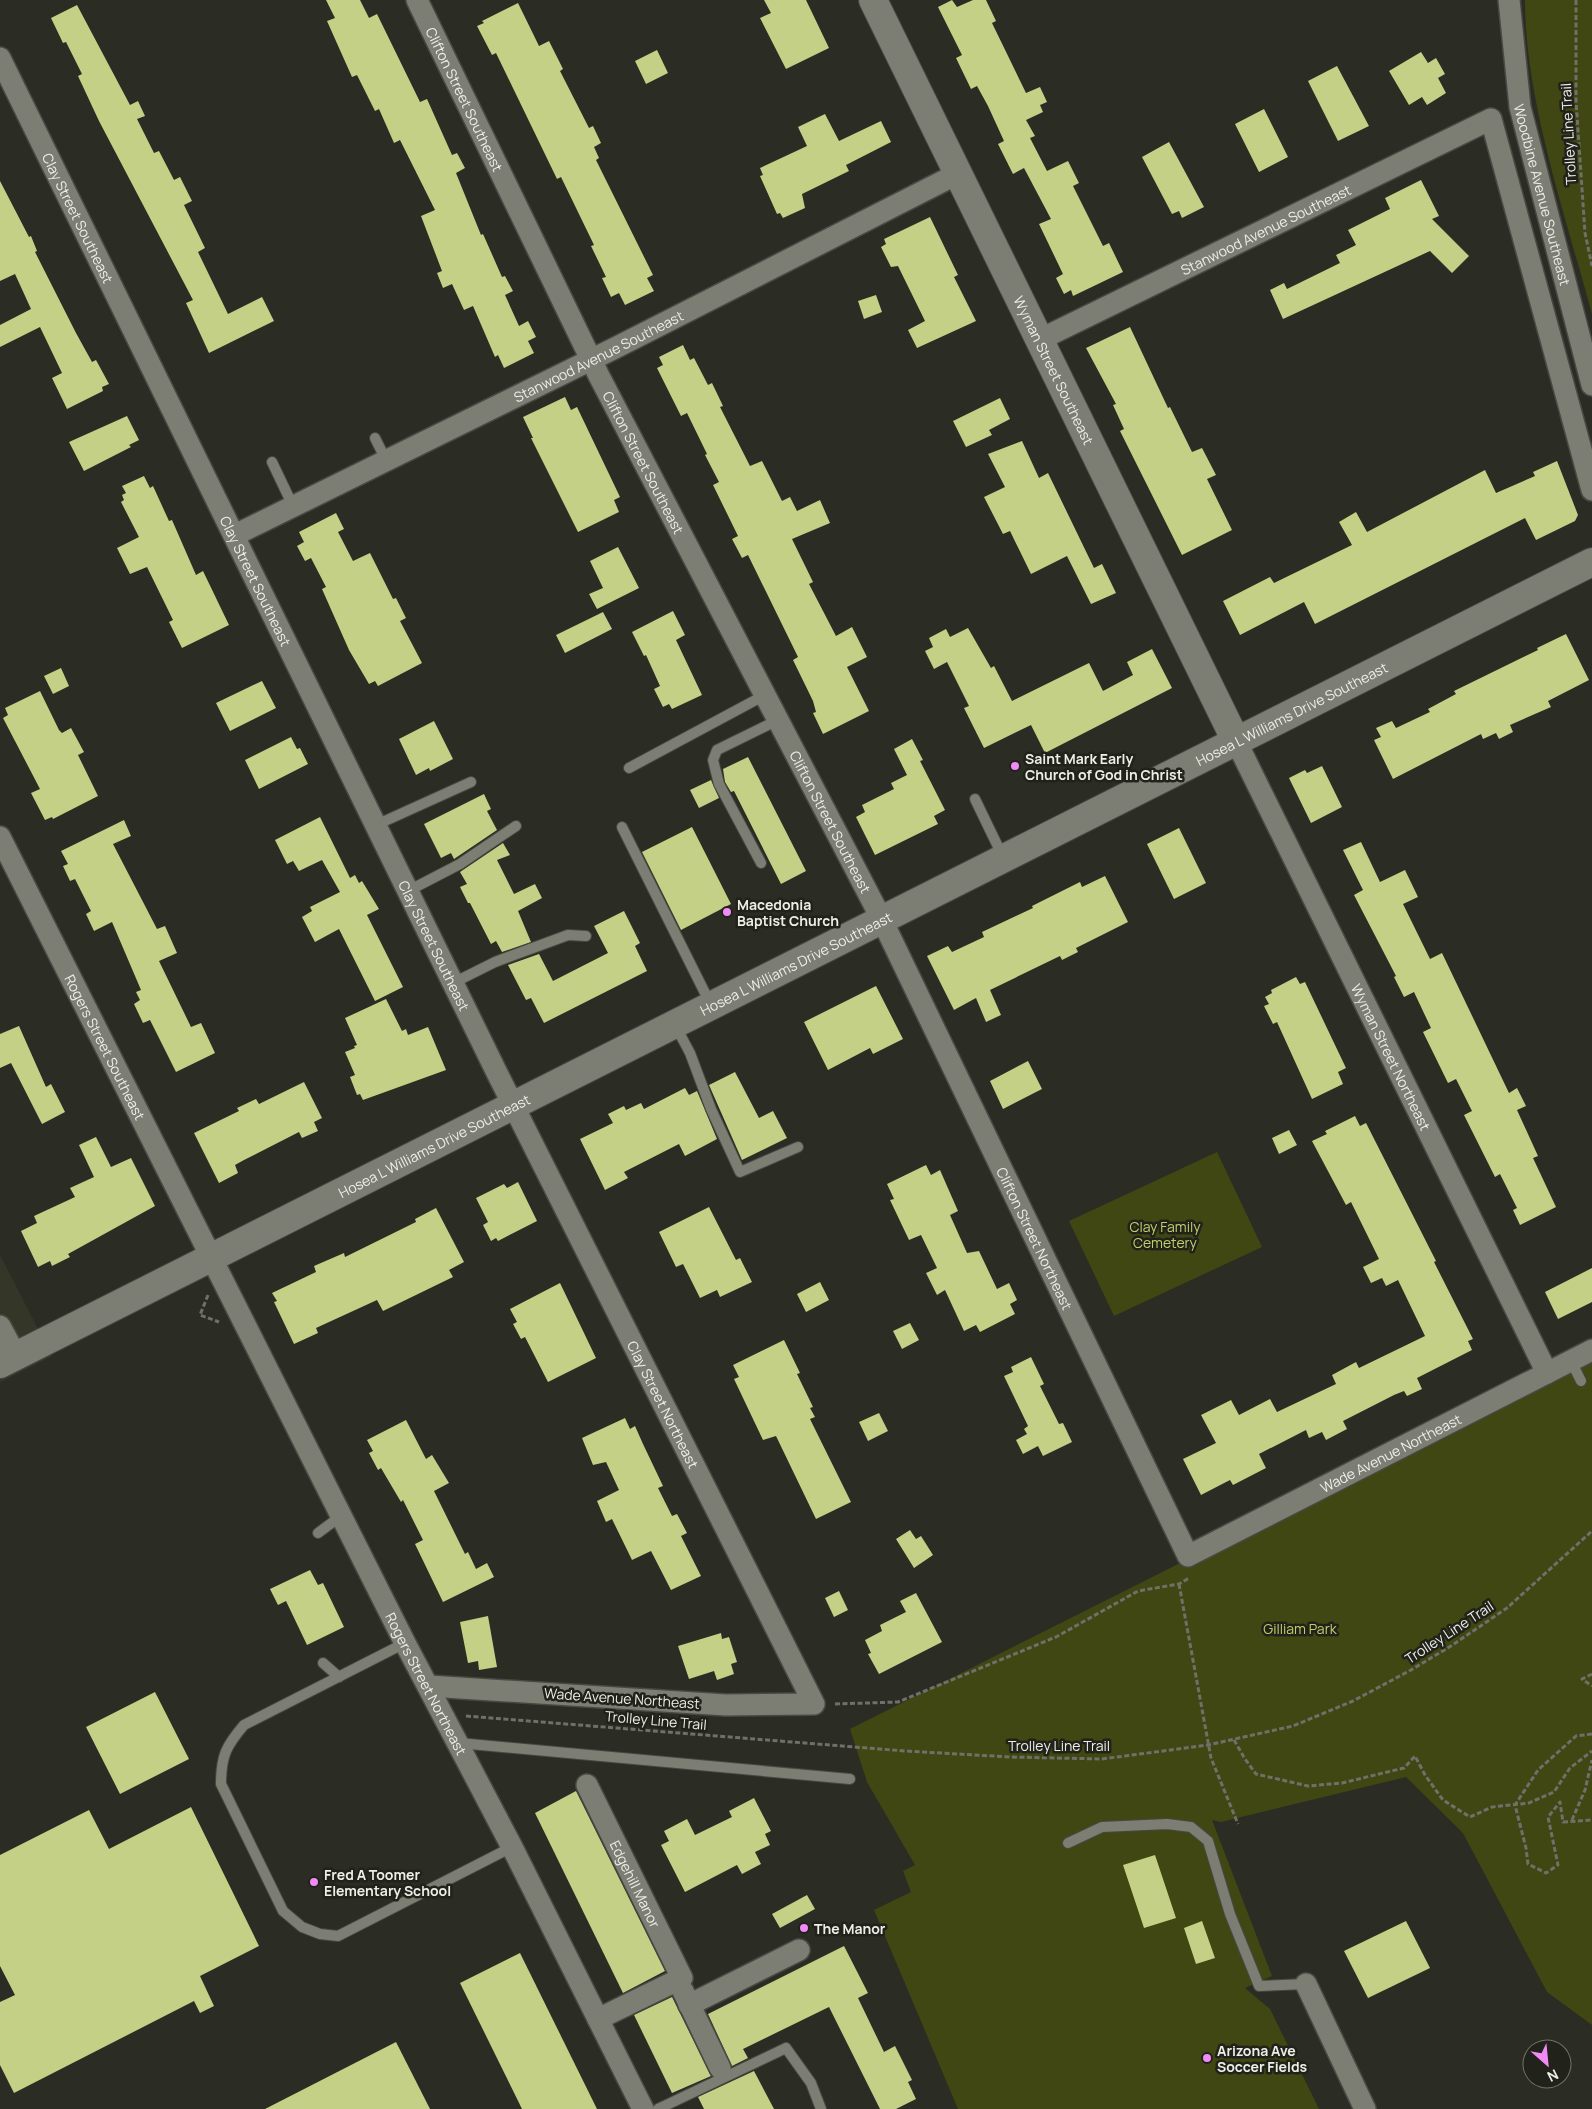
<svg xmlns="http://www.w3.org/2000/svg" width="1592" height="2109" font-family="Manrope,sans-serif">
<style>
.built{fill:#343728}
.green{fill:#414712}
.building{fill:#c4d085}
.lines{fill:none;stroke-linecap:round;stroke-linejoin:round}
.lane-casing{stroke:#474942;stroke-width:12}
.street-casing{stroke:#474942;stroke-width:24}
.secondary-casing{stroke:#474942;stroke-width:30}
.path{stroke:#6f7069;stroke-width:3;stroke-dasharray:5 2.5;stroke-linecap:butt}
.lane{stroke:#7c7e74;stroke-width:10}
.street{stroke:#7c7e74;stroke-width:21}
.secondary{stroke:#7c7e74;stroke-width:28}
.poi-dot{fill:#f18af5;stroke:#21231a;stroke-width:2}
.labels{text-anchor:middle;dominant-baseline:central;stroke-width:5;stroke-linejoin:round;paint-order:stroke}
.street-label{font-size:14px;fill:#eceee8;stroke:#21231a}
.poi-label{font-size:14px;font-weight:bold;fill:#eceee8;stroke:#21231a;text-anchor:start}
.park-label{font-size:14px;fill:#c1cf69;stroke:#21231a}
</style>
<rect width="100%" height="100%" fill="#2b2c24"/>
<polygon class="built" points="0,1255 52,1356 0,1382"/>
<g class="green">
<path d="M 1525,0 L 1592,0 L 1592,314 C 1566,217 1525,100 1525,0 Z"/>
<polygon points="1217,1152 1262,1247 1114,1316 1069,1221"/>
<polygon points="1592,1356 1592,2025 1547,1992 1463,1833 1406,1777 1221,1822 1212,1820 1272,1976 1245,1988 1270,2009 1319,2109 958,2109 874,1910 911,1892 903,1871 915,1865 867,1782 850,1729"/>
</g>
<g class="building">
<polygon points="326,0 360,0 369,18 377,14 420,102 427,99 452,155 457,153 465,168 456,173 481,235 483,234 502,277 505,276 513,291 505,295 519,326 528,321 536,337 528,341 534,353 504,368 498,355 495,357 473,306 464,310 452,284 443,288 437,273 442,271 421,216 435,210 400,140 394,143 379,109 375,111 357,75 352,77 327,21 335,18"/>
<polygon points="764,0 806,0 829,48 786,69 760,18 771,13"/>
<polygon points="952,0 957,7 973,0 986,0 996,21 992,23 1026,93 1040,87 1047,102 1040,105 1043,112 1026,120 1035,136 1030,138 1047,171 1068,161 1079,183 1073,186 1103,246 1109,243 1123,272 1073,296 1071,290 1064,294 1056,278 1063,274 1039,224 1051,219 1024,168 1013,174 998,144 1004,141 988,106 977,86 971,89 956,58 962,55 938,7"/>
<polygon points="518,3 539,46 549,41 563,69 560,71 589,128 593,126 601,143 594,147 599,158 596,160 653,275 647,278 654,291 625,305 619,293 611,297 602,278 606,277 591,246 594,245 561,177 557,179 496,53 492,55 477,26 484,23 482,21"/>
<polygon points="77,5 130,105 138,101 145,116 137,119 154,153 159,151 174,180 180,177 192,201 184,205 205,248 198,252 228,314 262,297 274,321 209,353 186,303 193,300 99,121 78,76 82,74 66,42 63,43 51,18"/>
<polygon points="657,50 668,73 646,84 635,61"/>
<polygon points="1421,52 1428,63 1436,58 1445,74 1438,78 1446,93 1427,105 1422,97 1409,105 1389,71"/>
<polygon points="1337,66 1369,126 1338,141 1308,81"/>
<polygon points="1264,109 1288,157 1259,172 1235,124"/>
<polygon points="825,114 839,141 881,121 891,142 846,165 849,171 802,194 805,208 783,218 780,213 777,214 760,176 763,175 760,168 807,146 798,127"/>
<polygon points="1169,142 1204,207 1182,218 1179,211 1172,214 1142,157"/>
<polygon points="1421,180 1439,216 1432,219 1469,256 1452,273 1430,251 1283,319 1270,290 1284,283 1287,289 1340,263 1336,255 1356,245 1348,230 1390,209 1385,198"/>
<polygon points="0,181 29,237 31,236 37,251 35,252 76,333 92,362 96,360 109,384 102,387 103,391 67,409 52,378 62,373 40,327 0,347 0,325 31,309 15,274 0,281"/>
<polygon points="930,217 958,275 954,277 976,321 917,348 908,330 925,321 898,266 891,267 881,247 886,244 884,239"/>
<polygon points="876,295 882,312 864,319 858,301"/>
<polygon points="1130,327 1168,408 1170,407 1192,452 1202,448 1216,475 1207,479 1232,530 1182,555 1120,431 1124,429 1113,405 1116,404 1086,348"/>
<polygon points="683,345 690,360 694,358 708,385 712,383 723,406 720,407 750,466 762,461 782,501 790,497 797,511 820,500 830,523 792,539 813,582 809,584 836,636 852,627 867,657 847,667 869,711 823,734 813,713 816,712 813,701 793,660 798,657 748,555 742,558 732,539 738,536 713,485 719,482 705,455 707,454 687,413 681,416 657,368 663,365 659,357"/>
<polygon points="565,397 571,410 577,407 620,497 614,500 619,512 578,532 531,438 533,438 523,417"/>
<polygon points="1000,398 1010,419 989,430 992,435 966,447 953,421"/>
<polygon points="127,416 139,440 129,445 131,447 84,471 69,442"/>
<polygon points="1022,441 1039,478 1048,473 1094,568 1102,564 1116,593 1091,604 1067,556 1031,574 1010,531 1003,534 984,497 1005,487 988,454"/>
<polygon points="1557,461 1578,515 1575,521 1536,540 1525,518 1315,624 1304,602 1240,635 1223,601 1270,577 1274,583 1352,545 1339,522 1356,512 1367,532 1485,470 1496,493 1535,476 1533,472"/>
<polygon points="144,476 150,488 153,486 169,521 172,520 196,575 203,571 229,625 182,648 169,622 173,620 147,567 130,574 117,548 139,537 121,502 124,500 122,495 126,493 122,486"/>
<polygon points="336,513 344,529 338,532 353,561 370,553 393,599 396,598 406,618 400,621 422,663 378,686 375,681 369,684 349,650 322,589 326,587 311,558 305,561 297,546 304,542 299,532"/>
<polygon points="618,547 639,588 597,609 589,594 603,588 590,561"/>
<polygon points="673,611 685,635 676,640 702,695 672,709 669,704 663,707 654,689 660,686 646,655 644,656 632,632"/>
<polygon points="603,612 612,629 565,653 556,635"/>
<polygon points="968,628 991,668 994,666 1012,701 1089,663 1103,691 1133,675 1127,662 1152,649 1172,688 1045,753 1031,725 984,748 964,708 969,706 947,662 934,669 925,651 933,647 929,638 946,629 950,637"/>
<polygon points="1566,634 1589,680 1548,701 1551,707 1510,725 1513,732 1499,739 1496,733 1483,739 1481,734 1393,779 1374,740 1381,737 1376,728 1392,721 1396,728 1430,712 1428,709 1456,694 1454,691 1538,650 1537,648"/>
<polygon points="61,668 69,686 53,694 44,676"/>
<polygon points="262,681 276,708 230,731 216,703"/>
<polygon points="40,691 59,730 62,733 71,728 84,752 78,755 98,796 53,819 52,817 45,820 31,793 40,789 3,718 8,715 5,708"/>
<polygon points="434,721 453,759 430,771 429,768 416,775 399,739"/>
<polygon points="291,737 297,749 300,748 308,764 259,789 245,760"/>
<polygon points="912,739 923,760 920,761 945,810 934,816 938,824 875,855 856,817 865,812 862,805 894,789 891,783 907,775 894,749"/>
<polygon points="748,757 806,871 781,884 734,791 731,792 725,782 723,769"/>
<polygon points="1322,766 1342,807 1311,823 1289,778 1305,770 1307,773"/>
<polygon points="711,780 719,798 699,808 690,790"/>
<polygon points="484,794 491,809 487,811 497,830 454,859 451,853 441,858 424,824"/>
<polygon points="320,817 350,878 355,875 359,883 362,881 379,909 367,915 403,987 375,1001 339,929 315,942 302,917 312,911 310,907 340,892 322,860 299,871 293,861 287,864 275,840"/>
<polygon points="124,820 131,836 113,844 157,929 165,926 177,953 159,961 191,1027 201,1023 215,1053 176,1072 150,1020 143,1023 134,1004 140,1000 136,992 141,990 112,922 94,931 86,914 91,911 75,879 70,881 63,866 68,864 61,851"/>
<polygon points="692,827 731,904 681,930 642,852"/>
<polygon points="1179,828 1206,883 1174,899 1147,844"/>
<polygon points="1361,842 1380,882 1405,870 1418,897 1403,904 1430,959 1442,953 1509,1093 1517,1088 1526,1106 1517,1110 1538,1156 1533,1158 1556,1207 1520,1225 1513,1210 1517,1208 1500,1174 1495,1177 1464,1115 1472,1111 1456,1079 1448,1083 1423,1032 1431,1028 1414,992 1404,997 1394,977 1396,976 1354,895 1363,890 1343,850"/>
<polygon points="503,843 510,855 497,860 514,894 535,884 542,898 518,911 531,942 502,952 496,941 491,944 470,903 468,903 460,887 467,884 460,872"/>
<polygon points="1105,876 1128,922 1076,948 1078,952 1062,960 1060,956 990,990 1001,1015 986,1022 976,998 954,1010 927,956 948,946 952,952 984,937 982,932 1033,908 1032,906 1080,882 1082,887"/>
<polygon points="624,911 640,943 635,946 647,971 544,1023 531,998 526,1000 508,965 539,954 553,981 608,953 594,926"/>
<polygon points="1296,977 1300,984 1305,982 1346,1068 1338,1072 1343,1084 1312,1099 1277,1022 1273,1024 1264,1006 1269,1004 1265,997 1272,993 1271,990"/>
<polygon points="876,986 903,1039 873,1054 870,1048 828,1070 804,1022"/>
<polygon points="386,999 402,1031 406,1029 408,1035 428,1027 446,1070 363,1100 360,1094 357,1095 350,1077 355,1075 345,1052 355,1048 354,1046 357,1045 345,1018"/>
<polygon points="19,1026 46,1087 51,1084 65,1112 42,1124 11,1063 0,1068 0,1034"/>
<polygon points="1028,1061 1042,1089 1003,1109 990,1081"/>
<polygon points="735,1072 759,1118 773,1111 787,1138 742,1160 709,1085"/>
<polygon points="304,1082 322,1118 314,1122 318,1131 302,1138 299,1132 244,1160 235,1165 238,1173 219,1183 194,1133 239,1111 237,1108 256,1099 259,1104"/>
<polygon points="685,1088 689,1095 697,1091 717,1139 685,1156 679,1144 624,1172 628,1178 605,1190 580,1139 613,1123 608,1114 624,1106 626,1110 641,1103 644,1109"/>
<polygon points="1355,1116 1360,1126 1366,1123 1436,1261 1434,1262 1473,1339 1468,1341 1472,1350 1417,1378 1422,1389 1407,1396 1404,1391 1394,1395 1343,1421 1347,1429 1326,1440 1322,1432 1309,1438 1306,1430 1259,1454 1266,1468 1233,1485 1230,1480 1201,1495 1183,1459 1216,1443 1201,1415 1231,1400 1239,1415 1270,1399 1277,1412 1336,1384 1332,1375 1356,1362 1359,1368 1425,1336 1398,1280 1386,1286 1382,1278 1371,1283 1363,1267 1379,1259 1351,1202 1346,1205 1312,1141 1327,1134 1325,1131"/>
<polygon points="1289,1130 1297,1145 1279,1154 1272,1138"/>
<polygon points="96,1137 111,1167 131,1158 155,1206 68,1254 70,1257 52,1266 50,1261 38,1267 21,1231 37,1223 34,1216 75,1197 70,1188 94,1177 79,1145"/>
<polygon points="926,1165 931,1175 940,1170 947,1186 958,1211 950,1215 967,1253 979,1251 997,1289 1009,1283 1017,1300 1010,1304 1015,1314 980,1332 976,1325 964,1331 945,1290 937,1295 926,1273 937,1268 921,1235 909,1240 890,1200 894,1199 887,1184"/>
<polygon points="518,1182 537,1221 498,1241 496,1238 491,1241 483,1225 488,1222 476,1198 504,1184 507,1188"/>
<polygon points="709,1207 736,1260 740,1258 752,1282 720,1297 717,1290 700,1298 683,1264 676,1267 659,1232"/>
<polygon points="436,1208 464,1262 449,1270 453,1277 383,1311 377,1300 316,1328 318,1333 294,1344 274,1302 277,1301 272,1293 316,1272 314,1266 344,1253 345,1257 416,1222 415,1219"/>
<polygon points="1592,1268 1592,1302 1558,1319 1545,1292"/>
<polygon points="820,1282 829,1300 806,1312 797,1294"/>
<polygon points="560,1283 596,1358 548,1382 525,1337 521,1339 513,1324 517,1322 510,1309"/>
<polygon points="910,1323 919,1340 902,1349 893,1331"/>
<polygon points="784,1340 800,1373 797,1374 813,1407 810,1408 815,1417 810,1419 851,1502 816,1519 776,1436 763,1440 734,1379 739,1377 733,1365"/>
<polygon points="1031,1357 1044,1384 1040,1386 1059,1424 1063,1423 1072,1442 1043,1456 1038,1446 1023,1454 1016,1440 1027,1434 1024,1429 1028,1426 1004,1376 1013,1372 1011,1367"/>
<polygon points="879,1413 888,1431 868,1441 859,1422"/>
<polygon points="625,1418 630,1429 635,1426 643,1444 663,1486 658,1488 672,1516 677,1514 687,1533 681,1536 701,1576 671,1590 651,1551 632,1560 612,1519 606,1522 597,1501 619,1490 606,1462 593,1465 582,1438"/>
<polygon points="406,1420 426,1459 432,1455 449,1483 434,1491 465,1554 468,1552 476,1569 487,1563 494,1577 443,1602 415,1544 423,1540 403,1500 401,1502 381,1468 378,1470 369,1453 373,1451 367,1440"/>
<polygon points="910,1530 916,1539 921,1536 933,1555 914,1568 896,1539"/>
<polygon points="310,1570 318,1585 323,1583 344,1627 307,1645 286,1601 278,1605 270,1589"/>
<polygon points="839,1591 848,1610 834,1617 825,1598"/>
<polygon points="916,1593 942,1642 879,1674 868,1654 871,1653 865,1640 882,1631 880,1625 906,1612 900,1601"/>
<polygon points="488,1616 497,1667 479,1670 478,1661 468,1663 460,1622"/>
<polygon points="721,1633 722,1639 729,1637 737,1662 731,1664 734,1674 717,1680 714,1671 689,1679 678,1646"/>
<polygon points="155,1692 189,1759 120,1794 86,1727"/>
<polygon points="576,1791 665,1971 623,1993 535,1813"/>
<polygon points="754,1798 771,1831 765,1834 770,1845 755,1852 761,1864 742,1874 737,1865 685,1892 661,1845 669,1841 664,1831 687,1819 695,1835 732,1817 729,1811"/>
<polygon points="191,1807 259,1946 200,1976 214,2006 200,2013 194,2001 14,2093 0,2065 0,2002 15,1995 0,1966 0,1855 89,1810 109,1849"/>
<polygon points="1155,1855 1176,1918 1144,1928 1123,1865"/>
<polygon points="807,1895 815,1909 780,1928 772,1914"/>
<polygon points="1202,1921 1215,1958 1196,1964 1184,1928"/>
<polygon points="1406,1921 1430,1968 1368,1998 1344,1951"/>
<polygon points="844,1946 868,1993 858,1998 884,2052 895,2046 912,2080 908,2082 916,2099 896,2109 880,2109 829,2007 743,2049 748,2058 732,2066 708,2014"/>
<polygon points="520,1953 597,2109 522,2109 460,1983"/>
<polygon points="672,1997 711,2076 672,2093 634,2015"/>
<polygon points="396,2042 430,2109 265,2109"/>
<polygon points="754,2071 774,2109 704,2109 698,2097"/>
</g>
<g class="lines">
<defs>
<g id="lane">
<polyline points="375,438 386,460"/>
<polyline points="272,462 293,506"/>
<polyline points="629,768 765,695"/>
<polyline points="975,799 1003,857"/>
<polyline points="376,825 471,782"/>
<polyline points="622,827 711,1005"/>
<polyline points="761,863 719,784 713,760 717,750 778,720"/>
<polyline points="408,891 460,864 516,826"/>
<polyline points="453,983 495,962 568,935 586,936"/>
<polyline points="675,1025 690,1053 711,1109 740,1172 798,1147"/>
<polyline points="1571,1361 1581,1381"/>
<polyline points="318,1533 341,1516"/>
<path d="M 405,1643 L 244,1725 C 226,1746 221,1756 221,1784 L 283,1911 L 302,1927 L 320,1934 L 338,1936 L 512,1847"/>
<polyline points="323,1663 339,1677"/>
<polyline points="459,1743 850,1779"/>
<polyline points="1068,1843 1102,1827 1167,1824 1191,1827 1208,1841 1230,1914 1259,1986 1306,1984"/>
<polyline points="658,2109 786,2048 811,2083 821,2109"/>
</g>
<g id="street">
<path id="s1" d="M 417,0 L 598,374 L 882,920 L 1188,1556 L 1592,1350"/>
<path id="s2" d="M 1509,0 L 1520,107 L 1592,385"/>
<path id="s3" d="M 0,58 L 496,1071 L 814,1704 L 726,1705 L 429,1686"/>
<path id="s4" d="M 1041,339 L 1491,119 L 1592,490"/>
<path id="s5" d="M 235,535 L 615,348 L 959,173"/>
<path id="s6" d="M 1236,741 L 1547,1373"/>
<path id="s7" d="M 0,837 L 405,1643 L 512,1847 L 643,2109"/>
<polyline points="0,1326 16,1356"/>
<path id="s8" d="M 587,1785 L 682,1978 L 598,2019"/>
<polyline points="1306,1984 1365,2109"/>
<polyline points="683,1991 720,2068"/>
<polyline points="689,2005 799,1950"/>
</g>
<g id="secondary">
<path id="s9" d="M 873,0 L 1236,741"/>
<path id="s10" d="M 0,1364 L 1592,562"/>
</g>
</defs>
<use href="#lane" class="lane-casing"/>
<use href="#street" class="street-casing"/>
<use href="#secondary" class="secondary-casing"/>
<g class="path">
<polyline points="1576,0 1576,101 1585,233 1592,266"/>
<polyline points="208,1295 200,1315 219,1322"/>
<polyline points="1179,1584 1211,1758 1238,1824"/>
<polyline points="1592,1674 1582,1679 1592,1686"/>
<polyline points="835,1704 898,1702 1056,1637 1138,1591 1179,1584 1189,1578"/>
<polyline points="466,1716 905,1751 1010,1757 1102,1759 1208,1745 1293,1726 1353,1701 1411,1670 1451,1646 1507,1608 1592,1531"/>
<polyline points="1592,1734 1576,1736 1538,1770 1515,1805 1526,1848 1528,1864 1546,1873 1558,1865 1548,1817 1560,1802 1563,1822 1592,1820"/>
<polyline points="1234,1740 1245,1759 1256,1774 1308,1786 1342,1783 1404,1768 1415,1756 1425,1775 1443,1800 1470,1817 1492,1807 1529,1803 1554,1792 1570,1768 1592,1751"/>
<polyline points="1572,1820 1585,1790 1592,1760"/>
</g>
<use href="#lane" class="lane"/>
<use href="#street" class="street"/>
<use href="#secondary" class="secondary"/>
</g>
<g class="poi-dot">
<circle cx="1015" cy="766" r="5"/>
<circle cx="727" cy="912" r="5"/>
<circle cx="314" cy="1882" r="5"/>
<circle cx="804" cy="1928" r="5"/>
<circle cx="1207" cy="2058" r="5"/>
</g>
<g class="labels">
<g class="street-label">
<text stroke="none"><textPath href="#s1" startOffset="110">Clifton Street Southeast</textPath></text>
<text transform="translate(1568 134) rotate(-93)">Trolley Line Trail</text>
<text stroke="none"><textPath href="#s2" startOffset="198">Woodbine Avenue Southeast</textPath></text>
<text stroke="none"><textPath href="#s3" startOffset="178">Clay Street Southeast</textPath></text>
<text stroke="none"><textPath href="#s4" startOffset="250">Stanwood Avenue Southeast</textPath></text>
<text stroke="none"><textPath href="#s5" startOffset="405">Stanwood Avenue Southeast</textPath></text>
<text stroke="none"><textPath href="#s9" startOffset="412">Wyman Street Southeast</textPath></text>
<text stroke="none"><textPath href="#s1" startOffset="515">Clifton Street Southeast</textPath></text>
<text stroke="none"><textPath href="#s3" startOffset="582">Clay Street Southeast</textPath></text>
<text stroke="none"><textPath href="#s10" startOffset="1446">Hosea L Williams Drive Southeast</textPath></text>
<text stroke="none"><textPath href="#s1" startOffset="920">Clifton Street Southeast</textPath></text>
<text stroke="none"><textPath href="#s3" startOffset="988">Clay Street Southeast</textPath></text>
<text stroke="none"><textPath href="#s10" startOffset="891">Hosea L Williams Drive Southeast</textPath></text>
<text stroke="none"><textPath href="#s7" startOffset="235">Rogers Street Southeast</textPath></text>
<text stroke="none"><textPath href="#s6" startOffset="352">Wyman Street Northeast</textPath></text>
<text stroke="none"><textPath href="#s10" startOffset="486">Hosea L Williams Drive Southeast</textPath></text>
<text stroke="none"><textPath href="#s1" startOffset="1384">Clifton Street Northeast</textPath></text>
<text stroke="none"><textPath href="#s3" startOffset="1501">Clay Street Northeast</textPath></text>
<text stroke="none"><textPath href="#s1" startOffset="1964">Wade Avenue Northeast</textPath></text>
<text transform="translate(1449 1632) rotate(-33)">Trolley Line Trail</text>
<text stroke="none"><textPath href="#s7" startOffset="948">Rogers Street Northeast</textPath></text>
<text transform="translate(622 1698) rotate(4)">Wade Avenue Northeast</text>
<text transform="translate(656 1720) rotate(5)">Trolley Line Trail</text>
<text x="1059" y="1745">Trolley Line Trail</text>
<text stroke="none"><textPath href="#s8" startOffset="110">Edgehill Manor</textPath></text>
</g>
<g class="poi-label">
<text x="1025" y="758">Saint Mark Early<tspan x="1025" dy="16">Church of God in Christ</tspan></text>
<text x="737" y="904">Macedonia<tspan x="737" dy="16">Baptist Church</tspan></text>
<text x="324" y="1874">Fred A Toomer<tspan x="324" dy="16">Elementary School</tspan></text>
<text x="814" y="1928">The Manor</text>
<text x="1217" y="2050">Arizona Ave<tspan x="1217" dy="16">Soccer Fields</tspan></text>
</g>
<g class="park-label">
<text x="1165" y="1226">Clay Family<tspan x="1165" dy="16">Cemetery</tspan></text>
<text x="1300" y="1628">Gilliam Park</text>
</g>
</g>
<g transform="translate(1547 2064) rotate(153)"><circle r="24" fill="#21231a" stroke="#72746c"/>
<path d="M0-4L9 19L0 12L-9 19Z" fill="#f18af5"/>
<text y="-8" font-size="14" font-weight="bold" text-anchor="middle" fill="#eceee8">N</text>
</g>
</svg>
